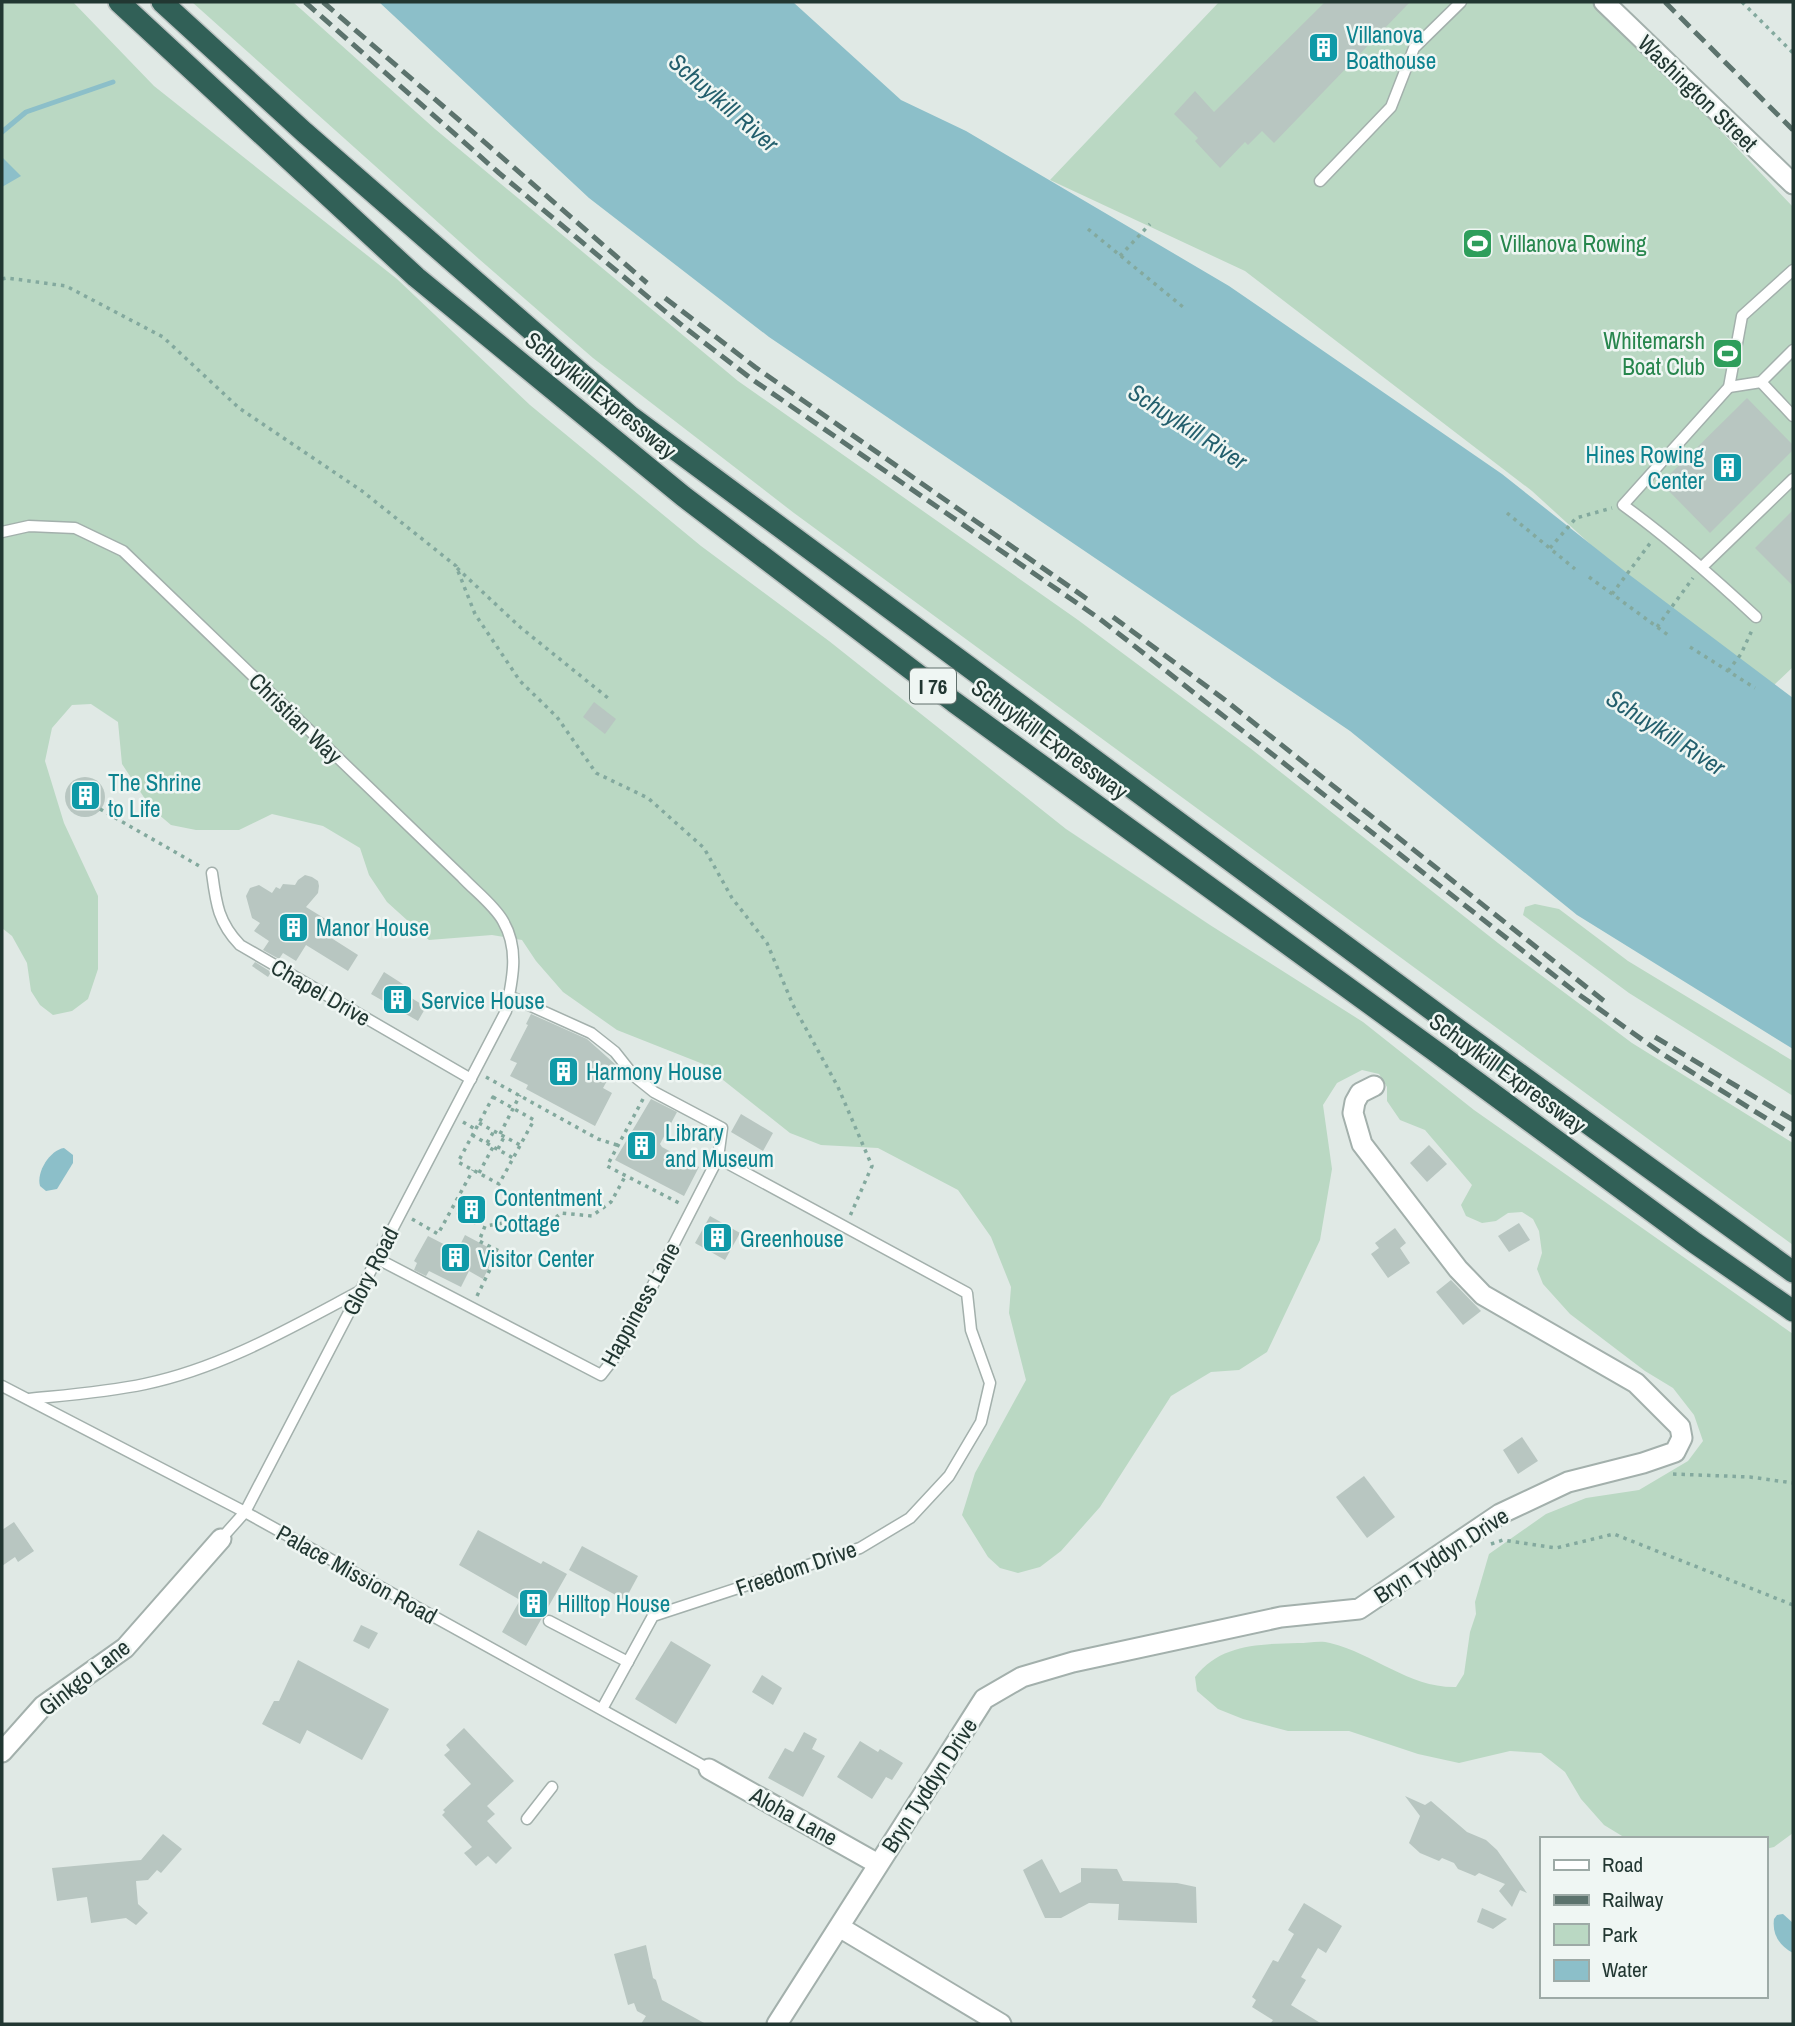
<svg xmlns="http://www.w3.org/2000/svg" width="1795" height="2026" font-family="'Archivo Narrow',sans-serif">
<style>
.green{fill:#bad8c3}
.water{fill:#8cbfc9}
.lines{fill:none;stroke-linecap:round;stroke-linejoin:round}
.stream{stroke:#8cbfc9;stroke-width:5}
.building{fill:#b8c6c1}
.service-casing{stroke:#a3b0ac;stroke-width:13}
.minor-casing{stroke:#a3b0ac;stroke-width:23}
.motorway-casing{stroke:#bdc3c2;stroke-width:24}
.path{stroke:#83a99e;stroke-width:3.5;stroke-dasharray:3.5 5;stroke-linecap:butt}
.service{stroke:#fff;stroke-width:10}
.minor{stroke:#fff;stroke-width:19}
.motorway{stroke:#316057;stroke-width:21}
.rail{stroke:#5c736d;stroke-width:5;stroke-dasharray:14 7;stroke-linecap:butt}
.labels{text-anchor:middle;dominant-baseline:central;stroke-width:5;stroke-linejoin:round;paint-order:stroke}
.shield{fill:#eff6f3;stroke:#60706c;stroke-width:2}
.shield-label{font-size:21px;font-weight:bold;fill:#223732}
.culture-label{font-size:23px;fill:#0d838f;stroke:#eff6f3;text-anchor:start}
.street-label{font-size:23px;fill:#223732;stroke:#eff6f3}
.leisure-label{font-size:23px;fill:#27864d;stroke:#eff6f3;text-anchor:start}
.water-label{font-size:24px;font-style:italic;fill:#235f6d;stroke:#eff6f3}
</style>
<rect width="100%" height="100%" fill="#e0e9e5"/>
<g class="green">
<path d="M 2,2 L 73,2 L 154,86 L 397,279 L 530,405 L 701,546 L 829,641 L 1066,829 L 1210,925 L 1363,1022 L 1474,1110 L 1793,1334 L 1793,1833 L 1774,1847 L 1765,1849 L 1765,1839 L 1627,1839 L 1604,1825 L 1581,1799 L 1565,1772 L 1541,1753 L 1510,1751 L 1459,1763 L 1418,1754 L 1349,1731 L 1288,1731 L 1243,1719 L 1218,1709 L 1197,1691 L 1195,1677 C 1220,1644 1260,1644 1298,1643 C 1308,1643 1321,1640 1330,1643 C 1375,1654 1409,1688 1456,1687 L 1464,1674 L 1470,1632 L 1476,1614 L 1475,1602 L 1489,1554 L 1546,1514 L 1586,1498 L 1639,1490 L 1688,1461 L 1703,1441 L 1694,1415 L 1673,1388 L 1645,1371 L 1570,1314 L 1543,1284 L 1537,1269 L 1542,1253 L 1539,1231 L 1533,1219 L 1522,1212 L 1508,1213 L 1496,1221 L 1482,1223 L 1466,1216 L 1461,1205 L 1472,1185 L 1425,1130 L 1400,1120 L 1387,1101 L 1387,1087 L 1379,1074 L 1362,1070 L 1337,1083 L 1323,1105 L 1332,1169 L 1320,1240 L 1267,1352 L 1239,1370 L 1211,1372 L 1171,1396 L 1100,1507 L 1061,1551 L 1040,1567 L 1018,1573 L 1000,1568 L 988,1557 L 962,1515 L 975,1473 L 1026,1380 L 1009,1313 L 1011,1287 L 991,1237 L 958,1190 L 878,1148 L 821,1145 L 790,1133 L 703,1064 L 617,1030 L 563,992 L 536,961 L 522,940 L 492,935 L 429,940 L 387,902 L 369,875 L 360,848 L 323,826 L 272,814 L 239,830 L 196,830 L 171,825 L 151,808 L 122,764 L 118,722 L 91,704 L 72,705 L 52,728 L 45,761 L 64,823 L 98,896 L 98,969 L 88,999 L 72,1011 L 53,1015 L 40,1005 L 31,991 L 27,963 L 12,936 L 2,928 Z"/>
<polygon points="192,2 293,2 435,129 738,381 1078,620 1250,748 1498,943 1632,1043 1793,1143 1793,1245 794,513 593,358 479,259"/>
<polygon points="1219,2 1598,2 1793,207 1793,667 1774,685 1612,564 1532,491 1245,271 1050,180"/>
<polygon points="1535,904 1559,909 1628,961 1793,1061 1793,1096 1629,993 1523,915 1525,907"/>
</g>
<g class="water">
<polygon points="379,2 793,2 901,100 966,131 1229,286 1502,474 1627,573 1793,698 1793,1049 1577,915 1350,731 769,337 589,198"/>
<polygon points="2,157 21,176 2,187"/>
<path d="M 64,1148 L 73,1155 L 73,1163 L 57,1189 L 46,1191 L 40,1186 C 36,1172 50,1150 64,1148 Z"/>
<path d="M 1783,1914 L 1793,1923 L 1793,1953 C 1779,1946 1772,1934 1774,1919 L 1777,1915 Z"/>
</g>
<g class="lines">
<polyline class="stream" points="2,132 26,112 113,82"/>
</g>
<g class="building">
<polygon points="1325,2 1410,2 1274,143 1262,131 1248,145 1245,142 1220,168 1195,141 1198,138 1174,114 1195,91 1214,112"/>
<polygon points="1747,398 1793,445 1793,450 1710,533 1661,483"/>
<polygon points="1793,510 1793,586 1755,548"/>
<polygon points="594,702 616,719 605,734 583,717"/>
<circle cx="85" cy="797" r="20"/>
<polygon points="305,875 312,877 318,881 319,886 318,893 306,907 332,923 325,934 358,955 348,971 306,945 296,961 283,953 279,959 263,950 269,941 254,931 260,923 252,918 246,896 250,888 259,885 272,893 276,887 280,889 283,884 295,885 298,880"/>
<polygon points="255,962 271,972 268,977 252,966"/>
<polygon points="384,972 409,988 405,994 426,1007 418,1021 371,994"/>
<polygon points="531,1014 587,1039 616,1065 603,1088 612,1093 595,1126 526,1089 528,1085 510,1076 517,1063 510,1060 528,1025 526,1024"/>
<polygon points="651,1099 677,1112 660,1144 662,1147 699,1167 684,1196 615,1160"/>
<polygon points="741,1114 773,1133 763,1151 731,1132"/>
<polygon points="1429,1145 1447,1164 1427,1182 1410,1163"/>
<polygon points="467,1196 486,1207 475,1225 456,1214"/>
<polygon points="710,1216 740,1233 725,1260 695,1243"/>
<polygon points="1519,1223 1530,1240 1509,1252 1498,1236"/>
<polygon points="1395,1228 1406,1243 1400,1248 1410,1263 1388,1278 1371,1254 1379,1248 1375,1243"/>
<polygon points="465,1235 497,1252 483,1279 469,1271 461,1287 429,1271 426,1276 414,1270 417,1263 414,1261 428,1236 457,1251"/>
<polygon points="1451,1280 1481,1311 1463,1325 1436,1292"/>
<polygon points="1522,1437 1538,1461 1518,1474 1503,1450"/>
<polygon points="1364,1476 1395,1517 1367,1538 1336,1497"/>
<polygon points="14,1522 34,1551 18,1562 15,1557 2,1566 2,1530"/>
<polygon points="478,1530 541,1564 543,1561 567,1574 526,1646 502,1632 520,1600 459,1565"/>
<polygon points="582,1546 638,1576 625,1600 569,1570"/>
<polygon points="361,1625 378,1633 369,1649 353,1641"/>
<polygon points="671,1641 711,1665 676,1724 635,1699"/>
<polygon points="298,1660 389,1709 362,1760 307,1730 300,1744 262,1724 274,1701 279,1701"/>
<polygon points="762,1675 782,1688 773,1705 752,1692"/>
<polygon points="464,1728 514,1781 487,1806 495,1814 487,1821 512,1848 496,1864 488,1856 476,1866 464,1853 472,1847 442,1815 445,1812 443,1810 471,1784 444,1755 450,1750 446,1745"/>
<polygon points="804,1732 817,1739 812,1749 825,1756 803,1797 768,1778 785,1748 793,1752"/>
<polygon points="860,1741 878,1752 880,1749 903,1763 892,1780 886,1777 872,1799 837,1777"/>
<polygon points="1405,1796 1425,1805 1431,1801 1467,1832 1486,1840 1497,1850 1527,1893 1520,1890 1512,1907 1499,1891 1505,1884 1479,1873 1475,1876 1458,1869 1454,1863 1442,1858 1439,1861 1420,1853 1409,1843 1420,1816"/>
<polygon points="163,1834 182,1849 161,1873 157,1870 148,1880 136,1881 138,1904 148,1913 136,1925 126,1918 91,1923 87,1897 57,1901 52,1868 141,1860"/>
<polygon points="1042,1859 1060,1893 1081,1882 1081,1868 1117,1869 1123,1881 1177,1883 1196,1887 1197,1923 1118,1920 1119,1904 1089,1903 1061,1918 1045,1918 1023,1870"/>
<polygon points="1304,1903 1342,1926 1326,1953 1318,1948 1301,1977 1306,1980 1291,2005 1322,2024 1270,2024 1273,2020 1252,2007 1256,2000 1252,1997 1273,1960 1278,1962 1294,1934 1288,1930"/>
<polygon points="1482,1908 1507,1919 1493,1929 1477,1922"/>
<polygon points="646,1945 653,1978 656,1980 662,2000 706,2024 641,2024 646,2016 637,2011 634,2003 628,2005 614,1954"/>
</g>
<g class="lines">
<defs>
<g id="service">
<polyline points="1320,181 1391,107 1414,48 1461,2"/>
<polyline points="1761,382 1793,416"/>
<polyline points="1729,387 1761,382 1793,350"/>
<path d="M 2,532 L 29,526 L 75,528 L 123,551 L 462,877 C 475,891 494,905 503,921 C 520,950 512,981 506,1011 L 245,1512 L 221,1539"/>
<polyline points="1702,567 1793,479"/>
<path d="M 1756,617 C 1713,577 1670,539 1623,505 L 1729,387 L 1742,316 L 1793,270"/>
<path d="M 212,873 C 216,903 218,922 240,945 L 471,1079"/>
<polyline points="509,996 591,1033 615,1052 634,1076 654,1092 722,1128 718,1158 967,1293 971,1330 990,1383 981,1422 949,1476 910,1518 860,1548 653,1616 602,1709"/>
<polyline points="376,1258 601,1375 618,1353 718,1158"/>
<polyline points="2,1386 245,1512 709,1769"/>
<path d="M 29,1399 C 68,1395 107,1392 145,1384 C 222,1368 292,1327 360,1291"/>
<polyline points="549,1621 628,1662"/>
<polyline points="527,1819 552,1787"/>
</g>
<g id="minor">
<polyline points="1604,2 1793,184"/>
<polyline points="2,1752 43,1706 125,1648 221,1539"/>
<polyline points="709,1769 878,1864"/>
<polyline points="841,1928 1001,2024"/>
<polyline points="777,2024 984,1699 1022,1677 1073,1662 1281,1617 1359,1609 1500,1514 1568,1482 1643,1463 1675,1452 1682,1438 1680,1427 1636,1383 1483,1295 1458,1269 1362,1144 1353,1113 1355,1102 1360,1093 1374,1086"/>
</g>
<g id="motorway">
<polyline points="119,2 416,277 683,496 954,702 1439,1054 1695,1243 1793,1311"/>
<polyline points="162,2 304,132 630,416 1463,1033 1793,1272"/>
</g>
</defs>
<use href="#service" class="service-casing"/>
<use href="#minor" class="minor-casing"/>
<use href="#motorway" class="motorway-casing"/>
<g class="path">
<polyline points="1742,2 1793,53"/>
<polyline points="1088,229 1183,307"/>
<polyline points="1120,256 1150,224"/>
<polyline points="2,279 7,278 66,286 163,337 239,408 362,491 456,566 475,614 520,681 557,717 596,773 648,798 704,848 732,898 767,943 793,1005 838,1087 872,1166 850,1216"/>
<polyline points="1507,513 1575,569"/>
<polyline points="1550,548 1576,518 1612,508"/>
<polyline points="457,568 520,627 608,698"/>
<polyline points="1589,577 1668,635"/>
<polyline points="1612,594 1651,542"/>
<polyline points="1657,627 1693,578"/>
<polyline points="1690,647 1755,688"/>
<polyline points="1728,671 1741,654 1753,628"/>
<polyline points="100,809 201,867"/>
<polyline points="486,1077 598,1139 617,1145"/>
<polygon points="493,1097 534,1120 499,1184 458,1162"/>
<polyline points="643,1099 607,1166 679,1203"/>
<polyline points="463,1122 475,1129"/>
<polyline points="479,1123 520,1145"/>
<polyline points="500,1134 520,1095"/>
<polyline points="472,1135 513,1158"/>
<polyline points="487,1143 494,1131"/>
<polyline points="498,1149 504,1137"/>
<polyline points="479,1173 493,1147"/>
<polyline points="412,1219 438,1234 473,1170"/>
<polyline points="477,1296 499,1251 479,1241 485,1226 510,1222 527,1224 552,1221 561,1213 592,1216 611,1202 626,1175"/>
<polyline points="1673,1474 1750,1477 1793,1483"/>
<polyline points="1491,1544 1503,1540 1556,1548 1614,1534 1793,1605"/>
</g>
<use href="#service" class="service"/>
<use href="#minor" class="minor"/>
<use href="#motorway" class="motorway"/>
<g class="rail">
<polyline points="305,2 499,173 684,327 753,380 1100,619 1574,991 1661,1053 1793,1135"/>
<polyline points="323,2 647,283"/>
<polyline points="1665,2 1793,130"/>
<polyline points="665,298 755,367 1090,601"/>
<polyline points="1113,617 1225,700 1604,1001"/>
<polyline points="1655,1037 1793,1120"/>
</g>
</g>
<defs>
<symbol id="building-square" viewBox="-11 -11 22 22"><rect x="-9" y="-9" width="18" height="18" rx="4" fill="#0f9aa8" stroke="#eff6f3"/><path d="M-4-6H4V6H1V3H-1V6H-4ZM-2.5-4.3h1.7v1.8h-1.7ZM.8-4.3h1.7v1.8H.8ZM-2.5-1h1.7V.8h-1.7ZM.8-1h1.7V.8H.8Z" fill="#fff"/></symbol>
<symbol id="stadium-square" viewBox="-11 -11 22 22"><rect x="-9" y="-9" width="18" height="18" rx="4" fill="#2e9e5b" stroke="#eff6f3"/><path d="M0-5a6.5 5 0 1 0 0 10a6.5 5 0 1 0 0-10ZM-3.5-1.8h7v3.6h-7Z" fill="#fff"/></symbol>
</defs>
<g fill-rule="evenodd">
<use href="#building-square" x="1306" y="30" width="35" height="35"/>
<use href="#stadium-square" x="1460" y="226" width="35" height="35"/>
<use href="#stadium-square" x="1710" y="336" width="35" height="35"/>
<use href="#building-square" x="1710" y="450" width="35" height="35"/>
<use href="#building-square" x="68" y="778" width="35" height="35"/>
<use href="#building-square" x="276" y="910" width="35" height="35"/>
<use href="#building-square" x="380" y="982" width="35" height="35"/>
<use href="#building-square" x="546" y="1054" width="35" height="35"/>
<use href="#building-square" x="624" y="1128" width="35" height="35"/>
<use href="#building-square" x="454" y="1192" width="35" height="35"/>
<use href="#building-square" x="700" y="1220" width="35" height="35"/>
<use href="#building-square" x="438" y="1240" width="35" height="35"/>
<use href="#building-square" x="516" y="1586" width="35" height="35"/>
</g>
<g class="labels">
<rect class="shield" x="910" y="668.5" width="46" height="35" rx="5"/>
<g class="shield-label">
<text x="933" y="686">I 76</text>
</g>
<g class="culture-label">
<text x="1346" y="34">Villanova<tspan x="1346" dy="26">Boathouse</tspan></text>
<text x="1704" y="454" text-anchor="end">Hines Rowing<tspan x="1704" dy="26">Center</tspan></text>
<text x="108" y="782">The Shrine<tspan x="108" dy="26">to Life</tspan></text>
<text x="316" y="927">Manor House</text>
<text x="421" y="1000">Service House</text>
<text x="586" y="1071">Harmony House</text>
<text x="665" y="1132">Library<tspan x="665" dy="26">and Museum</tspan></text>
<text x="494" y="1197">Contentment<tspan x="494" dy="26">Cottage</tspan></text>
<text x="740" y="1238">Greenhouse</text>
<text x="478" y="1258">Visitor Center</text>
<text x="557" y="1603">Hilltop House</text>
</g>
<g class="street-label">
<text transform="translate(1698 93) rotate(44)">Washington Street</text>
<text transform="translate(601 395) rotate(39)">Schuylkill Expressway</text>
<text transform="translate(296 718) rotate(44)">Christian Way</text>
<text transform="translate(1050 739) rotate(36)">Schuylkill Expressway</text>
<text transform="translate(321 992) rotate(30)">Chapel Drive</text>
<text transform="translate(1508 1073) rotate(36)">Schuylkill Expressway</text>
<text transform="translate(370 1271) rotate(-63)">Glory Road</text>
<text transform="translate(640 1304) rotate(-61)">Happiness Lane</text>
<text transform="translate(1441 1555) rotate(-33)">Bryn Tyddyn Drive</text>
<text transform="translate(796 1568) rotate(-19)">Freedom Drive</text>
<text transform="translate(357 1574) rotate(29)">Palace Mission Road</text>
<text transform="translate(84 1677) rotate(-38)">Ginkgo Lane</text>
<text transform="translate(929 1785) rotate(-57)">Bryn Tyddyn Drive</text>
<text transform="translate(794 1816) rotate(29)">Aloha Lane</text>
</g>
<g class="leisure-label">
<text x="1500" y="243">Villanova Rowing</text>
<text x="1705" y="340" text-anchor="end">Whitemarsh<tspan x="1705" dy="26">Boat Club</tspan></text>
</g>
<g class="water-label">
<text transform="translate(724 102) rotate(41)">Schuylkill River</text>
<text transform="translate(1188 426) rotate(33)">Schuylkill River</text>
<text transform="translate(1666 732) rotate(33)">Schuylkill River</text>
</g>
</g>
<rect width="1795" height="2026" fill="none" stroke="#223732" stroke-width="7"/>
<rect x="1540" y="1837" width="228" height="161" fill="#eff6f3" stroke="#9daaa6" stroke-width="2"/>
<rect x="1554" y="1860" width="35" height="10" fill="#ffffff" stroke="#9daaa6" stroke-width="2"/>
<text x="1602" y="1872" font-size="21" fill="#223732">Road</text>
<rect x="1554" y="1895" width="35" height="10" fill="#5c736d" stroke="#9daaa6" stroke-width="2"/>
<text x="1602" y="1907" font-size="21" fill="#223732">Railway</text>
<rect x="1554" y="1924" width="35" height="21" fill="#bad8c3" stroke="#9daaa6" stroke-width="2"/>
<text x="1602" y="1942" font-size="21" fill="#223732">Park</text>
<rect x="1554" y="1960" width="35" height="21" fill="#8cbfc9" stroke="#9daaa6" stroke-width="2"/>
<text x="1602" y="1977" font-size="21" fill="#223732">Water</text>
</svg>
